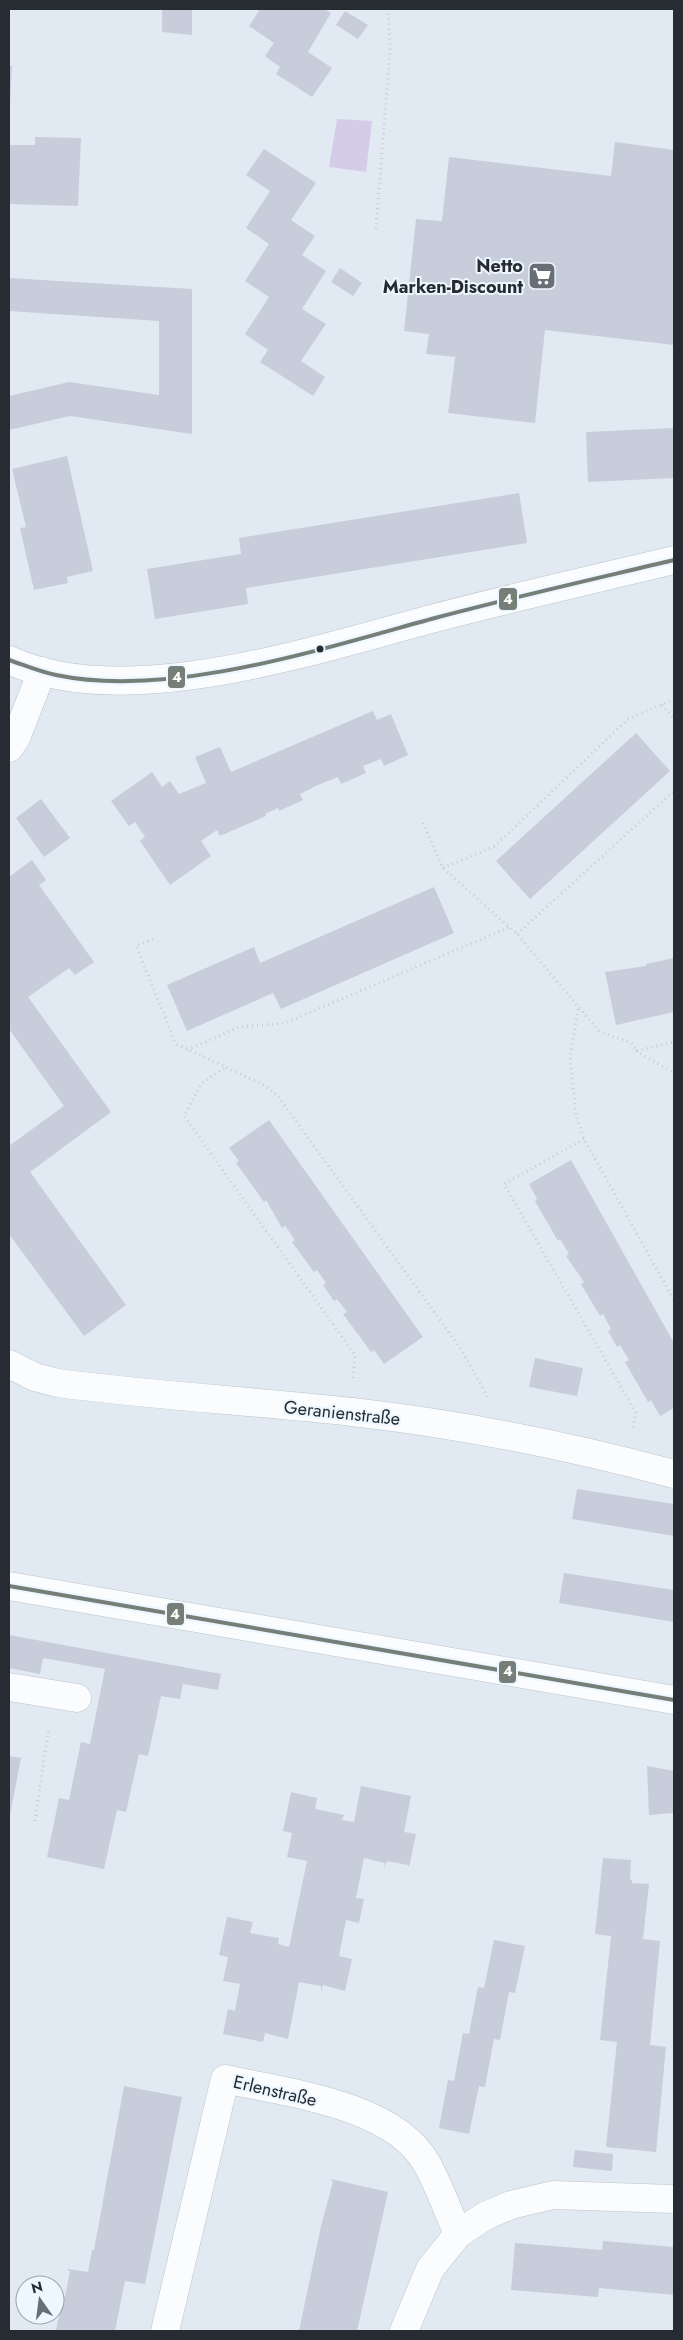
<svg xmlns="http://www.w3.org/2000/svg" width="683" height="2340" font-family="Jost,sans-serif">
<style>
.green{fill:#d5cce9}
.building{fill:#c7cdda}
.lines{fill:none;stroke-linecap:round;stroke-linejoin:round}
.minor-casing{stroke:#bdc4ca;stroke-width:29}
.secondary-casing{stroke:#bdc4ca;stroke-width:29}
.path{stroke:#c9ccce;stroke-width:3;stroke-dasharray:1 4;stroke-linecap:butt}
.minor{stroke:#fafcfd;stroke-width:28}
.secondary{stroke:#fafcfd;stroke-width:28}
.bus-1-casing{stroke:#edf7ff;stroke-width:8}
.bus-1{stroke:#757f77;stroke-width:4}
.bus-dot{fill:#262c31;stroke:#edf7ff;stroke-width:2}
.labels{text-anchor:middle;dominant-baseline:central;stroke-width:4;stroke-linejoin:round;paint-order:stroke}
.poi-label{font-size:18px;font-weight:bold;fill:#262c31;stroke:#edf7ff;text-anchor:end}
.street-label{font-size:18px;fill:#262c31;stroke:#edf7ff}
.line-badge{stroke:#edf7ff;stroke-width:2}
.badge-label{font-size:14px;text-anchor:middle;font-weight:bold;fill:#fff}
</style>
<rect width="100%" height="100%" fill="#e1eaf2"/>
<polygon class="green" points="337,119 372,121 366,172 329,167"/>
<g class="building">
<polygon points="162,9 192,9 192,35 162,32"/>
<polygon points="260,9 324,9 331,13 308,52 332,68 312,97 276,74 280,67 265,56 274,43 249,26"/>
<polygon points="345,11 368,25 358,39 336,25"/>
<polygon points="9,66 12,66 10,104 9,104"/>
<polygon points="35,137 81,138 78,206 9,204 9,145 35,145"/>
<polygon points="615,142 674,150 674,345 545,330 535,423 448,413 455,358 457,357 426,354 429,334 404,331 416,219 442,221 449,157 611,176"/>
<polygon points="264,149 316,183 291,220 315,236 302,255 326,271 302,309 326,324 301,361 325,377 313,396 260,362 268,350 245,334 269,297 245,281 269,244 246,228 270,191 246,175"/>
<polygon points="340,268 362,283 353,296 331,282"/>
<polygon points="9,278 192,289 192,434 70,416 9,430 9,396 69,382 159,395 159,321 9,311"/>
<polygon points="674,428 674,478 588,482 586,432"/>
<polygon points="67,456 93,571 67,577 68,583 34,590 20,528 26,527 12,469"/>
<polygon points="519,493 527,543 246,588 248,604 155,619 147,569 241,554 239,538"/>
<polygon points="373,711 377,720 391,714 408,755 384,766 381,759 363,766 366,773 341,784 338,777 318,785 300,794 303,800 279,811 278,808 265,814 266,816 220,836 217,830 201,841 211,856 170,885 140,841 145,837 135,822 129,826 111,801 152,772 162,787 170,781 179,794 206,783 195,757 220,747 231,772"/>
<polygon points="636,733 670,771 530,899 496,861"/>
<polygon points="41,799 70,838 44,857 16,818"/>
<polygon points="32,860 46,880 39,885 94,962 75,975 69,968 28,997 111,1112 30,1172 126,1305 84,1336 9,1234 9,1146 64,1106 9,1029 9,877"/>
<polygon points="434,887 454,933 281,1009 273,993 187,1031 167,985 254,947 260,963"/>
<polygon points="674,958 674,1012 616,1025 605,972 646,966 646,964"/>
<polygon points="269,1120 423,1337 384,1364 374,1350 371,1352 343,1314 347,1312 337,1299 334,1301 323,1285 326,1283 317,1270 314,1272 292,1242 295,1240 285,1226 282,1228 266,1200 264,1202 236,1163 239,1161 229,1148"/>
<polygon points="571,1160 674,1343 674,1408 660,1416 651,1400 648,1402 625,1362 629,1360 620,1345 617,1347 608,1331 611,1329 603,1314 600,1316 581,1284 584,1282 566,1256 569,1254 560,1239 558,1241 535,1201 537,1199 529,1184"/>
<polygon points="535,1358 583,1368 577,1396 529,1387"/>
<polygon points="577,1489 674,1504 674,1536 572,1519"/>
<polygon points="564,1573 674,1590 674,1622 559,1603"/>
<polygon points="9,1635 221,1674 218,1690 183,1684 180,1699 161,1696 148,1756 139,1754 126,1812 117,1810 104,1869 47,1857 59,1798 69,1800 81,1742 90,1744 105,1669 43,1658 40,1674 9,1668"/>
<polygon points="9,1756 21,1758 10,1815 9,1815"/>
<polygon points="647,1766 674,1771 674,1813 649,1815"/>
<polygon points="361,1786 411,1796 404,1832 416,1834 409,1867 408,1865 387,1861 383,1871 385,1863 364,1858 356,1898 364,1899 359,1923 346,1920 339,1956 352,1959 345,1991 323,1985 321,1991 321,1986 299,1982 288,2039 265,2033 263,2042 223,2034 228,2009 235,2011 240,1984 223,1981 228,1957 219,1955 227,1917 253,1922 250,1933 279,1938 278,1944 289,1947 307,1861 287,1857 292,1833 283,1831 291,1792 317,1798 315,1809 344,1815 342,1820 354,1822"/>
<polygon points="603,1858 631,1860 630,1880 632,1880 632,1883 649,1884 643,1939 660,1941 650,2045 666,2047 656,2152 606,2147 617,2042 600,2040 611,1936 595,1934"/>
<polygon points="494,1940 525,1946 515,1993 509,1992 500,2040 494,2039 485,2087 479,2086 469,2134 439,2128 448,2080 454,2081 463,2033 469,2034 478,1987 484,1988"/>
<polygon points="124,2086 182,2097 145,2284 125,2281 115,2331 56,2331 63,2296 65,2297 70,2271 68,2271 68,2269 88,2272 92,2250 94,2250"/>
<polygon points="575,2150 613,2154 612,2171 573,2167"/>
<polygon points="331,2179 388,2192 357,2331 299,2331 321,2226 333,2182"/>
<polygon points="603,2241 674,2247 674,2295 599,2288 598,2297 511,2290 515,2243 602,2250"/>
</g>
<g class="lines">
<defs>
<g id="minor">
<path d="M 9,660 C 126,714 316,649 435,618 C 514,597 595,579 674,560"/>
<polyline points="9,748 16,738 42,671"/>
<path d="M 9,1364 L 35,1377 L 58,1383 C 156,1396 254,1401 352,1412 C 460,1424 569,1446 674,1474"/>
<polyline points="9,1687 77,1698"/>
<path d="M 165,2331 L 225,2079 C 287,2093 394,2104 427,2164 C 439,2186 448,2211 458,2234"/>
<polyline points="404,2331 430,2269 458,2234 485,2216 511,2205 553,2195 674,2199"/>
</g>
<polyline id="secondary" points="9,1586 674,1700"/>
</defs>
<use href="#minor" class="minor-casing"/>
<use href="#secondary" class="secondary-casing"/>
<g class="path">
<polyline points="376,229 390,49 388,9"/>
<polyline points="662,705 674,719"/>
<polyline points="423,823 443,868 517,934 599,1031 631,1043 636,1051 674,1042"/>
<polyline points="443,868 495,846 628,719 674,699"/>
<polyline points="517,934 674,791"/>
<polyline points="153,939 136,946 176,1044 262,1084 277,1095 461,1349 488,1398"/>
<polyline points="578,1009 570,1057 576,1115 584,1139 674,1300"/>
<polyline points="187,1050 239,1027 285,1023 510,927"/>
<polyline points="636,1051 674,1073"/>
<polyline points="224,1068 201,1084 184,1116 355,1355 353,1379"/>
<polyline points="584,1139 504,1184 636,1413 632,1430"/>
<polyline points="35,1821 49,1727"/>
</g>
<use href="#minor" class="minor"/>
<use href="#secondary" class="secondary"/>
<defs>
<g id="bus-1">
<path d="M 9,660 C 24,665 40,672 56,675 C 170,699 324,648 435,618 C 514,597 594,579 674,560"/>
<polyline points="9,1586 674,1700"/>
</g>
</defs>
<use href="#bus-1" class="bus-1-casing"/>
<use href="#bus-1" class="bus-1"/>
</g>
<defs>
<symbol id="supermarket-square" viewBox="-11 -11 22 22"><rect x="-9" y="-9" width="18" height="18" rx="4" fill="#676e75" stroke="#edf7ff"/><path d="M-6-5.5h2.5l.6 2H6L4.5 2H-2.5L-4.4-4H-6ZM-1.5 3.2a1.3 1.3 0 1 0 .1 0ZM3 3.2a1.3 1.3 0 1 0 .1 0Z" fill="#fff"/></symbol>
</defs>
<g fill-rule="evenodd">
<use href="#supermarket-square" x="526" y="260" width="32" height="32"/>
</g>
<circle class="bus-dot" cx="320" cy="649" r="4.5"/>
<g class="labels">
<g class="poi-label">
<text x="523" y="266">Netto<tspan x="523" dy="21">Marken-Discount</tspan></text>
</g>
<g class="street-label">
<text transform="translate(342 1413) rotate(6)">Geranienstraße</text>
<text transform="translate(275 2091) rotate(13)">Erlenstraße</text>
</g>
</g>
<g class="line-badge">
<rect x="498" y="587" width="20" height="24" rx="5" fill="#757f77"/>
<rect x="167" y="665" width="19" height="24" rx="5" fill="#757f77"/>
<rect x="166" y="1602" width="19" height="24" rx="5" fill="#757f77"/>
<rect x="498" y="1660" width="19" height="24" rx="5" fill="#757f77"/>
</g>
<g class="badge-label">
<text x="508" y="604">4</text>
<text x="177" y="682">4</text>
<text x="175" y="1619">4</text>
<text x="508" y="1676">4</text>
</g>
<rect width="683" height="2340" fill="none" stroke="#262c31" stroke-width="20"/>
<g transform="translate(40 2300) rotate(346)"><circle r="24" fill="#edf7ff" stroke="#9da6ad"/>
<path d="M0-4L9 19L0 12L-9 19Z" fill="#676e75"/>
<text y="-8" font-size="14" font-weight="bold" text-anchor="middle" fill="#262c31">N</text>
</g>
</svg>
